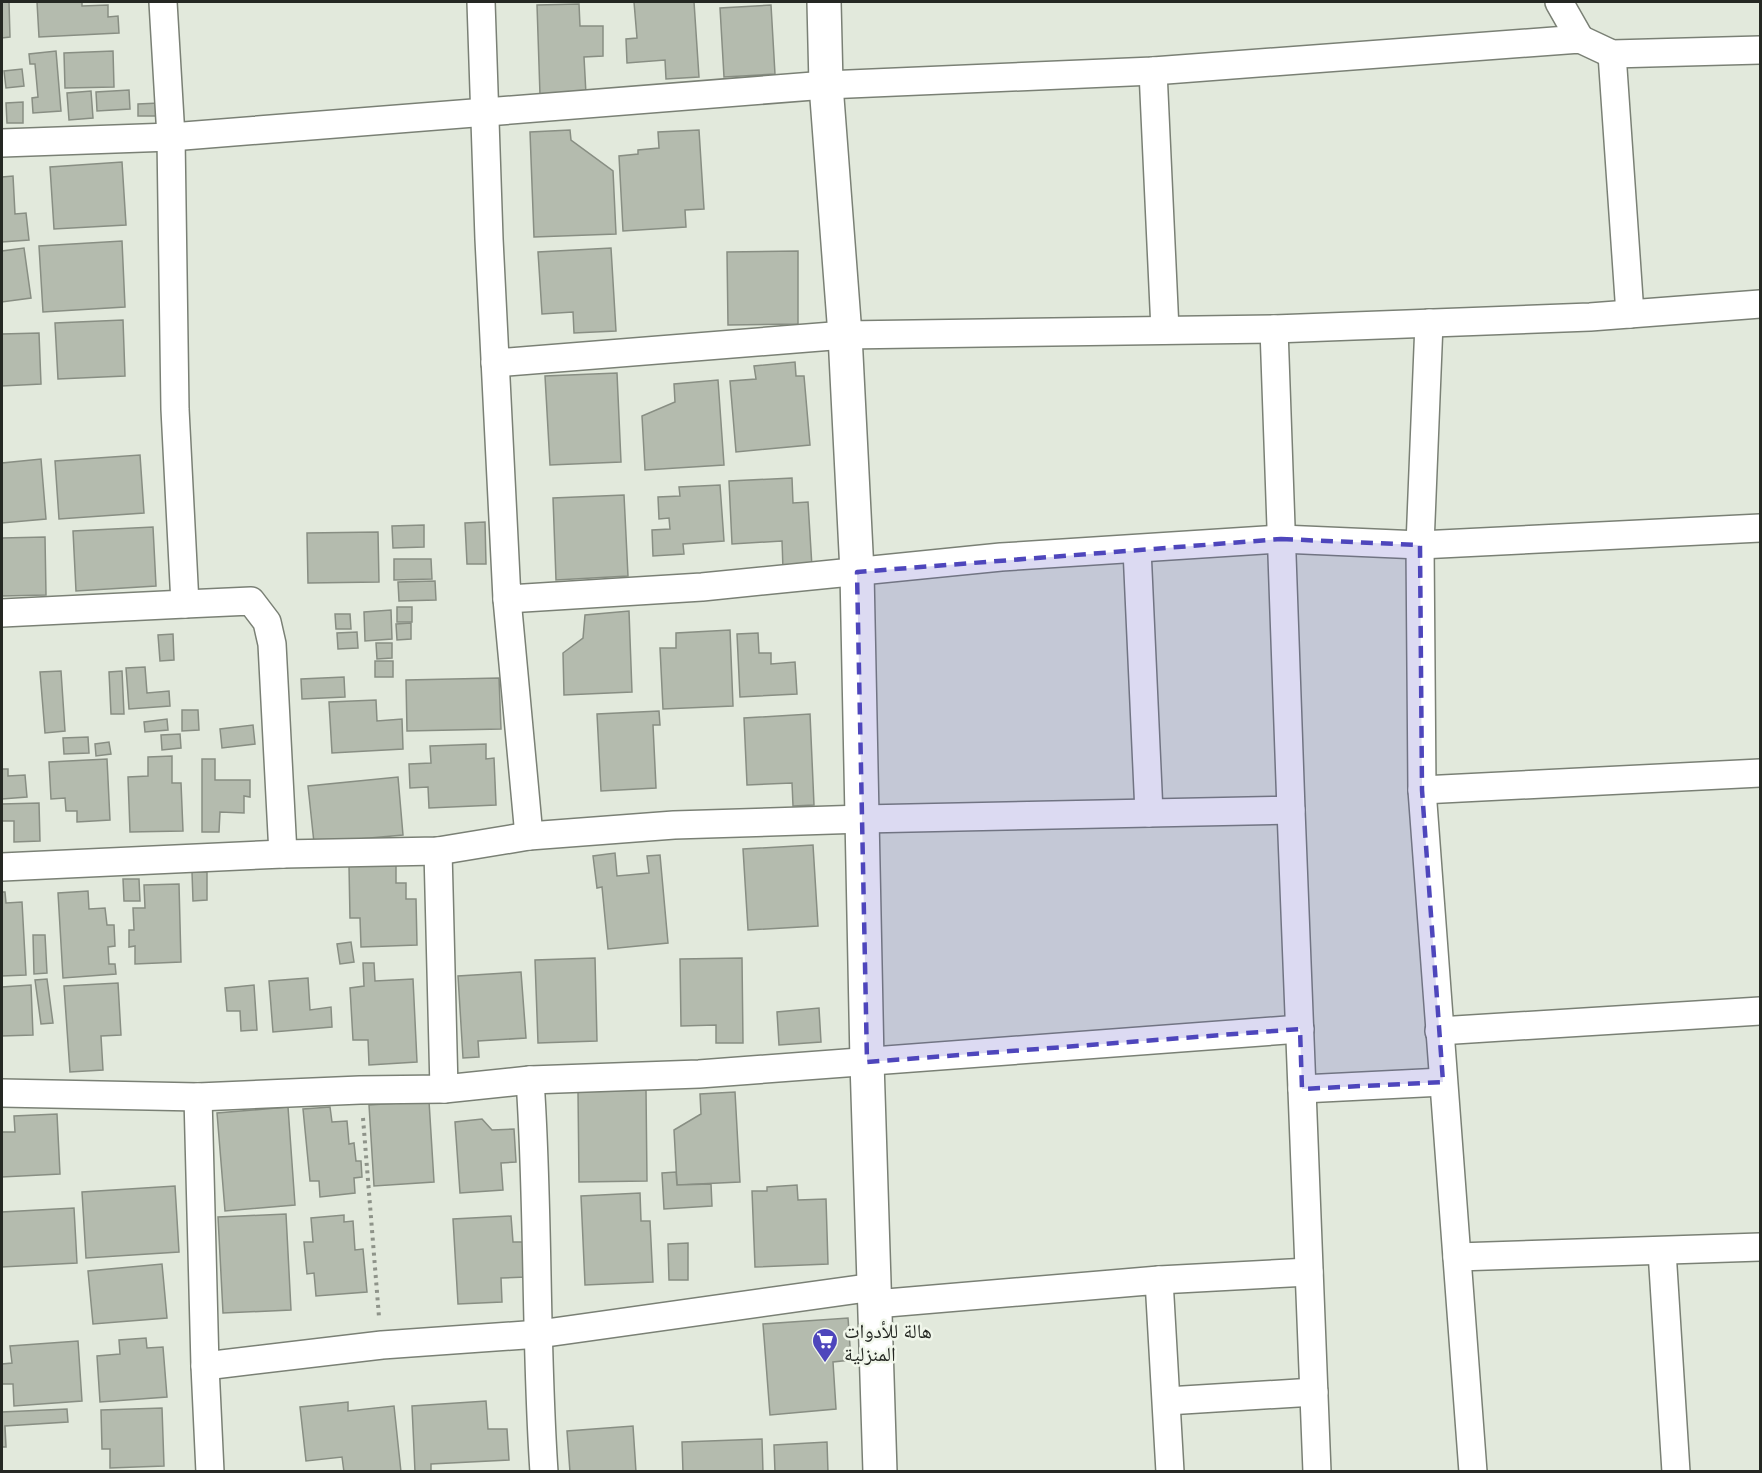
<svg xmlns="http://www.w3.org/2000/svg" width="1762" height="1473" font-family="'Noto Serif','Noto Naskh Arabic',serif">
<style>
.building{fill:#b4bbae;stroke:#888e83;stroke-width:1.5}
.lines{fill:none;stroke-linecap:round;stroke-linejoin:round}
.street-casing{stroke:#7a8075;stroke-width:30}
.secondary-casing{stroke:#7a8075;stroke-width:36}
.path{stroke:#8e9389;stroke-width:4;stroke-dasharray:3 4.5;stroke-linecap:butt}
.street{stroke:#fff;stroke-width:27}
.secondary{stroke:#fff;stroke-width:33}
.marked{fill:#4e46bc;fill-opacity:0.2;stroke:#4e46bc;stroke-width:4.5;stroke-dasharray:12 8;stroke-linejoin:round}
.labels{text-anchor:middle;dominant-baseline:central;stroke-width:5;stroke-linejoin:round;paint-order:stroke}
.poi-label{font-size:20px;fill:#252823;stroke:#f0f6ea;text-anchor:start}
</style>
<rect width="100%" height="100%" fill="#e2e9dc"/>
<g class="building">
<polygon points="2,2 9,2 10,37 2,38"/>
<polygon points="37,2 82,2 82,6 108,5 108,17 118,16 119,33 39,37"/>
<polygon points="634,2 694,2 699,77 666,79 665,60 627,63 626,39 637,38"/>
<polygon points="579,4 580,26 603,26 603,56 584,57 586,94 540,95 537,5"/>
<polygon points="771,5 775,74 724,77 720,8"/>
<polygon points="56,51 61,111 33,113 32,98 38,97 35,64 30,64 29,54"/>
<polygon points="113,51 114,87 65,88 64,53"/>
<polygon points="22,69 24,86 6,88 4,71"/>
<polygon points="129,90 130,109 97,111 96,92"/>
<polygon points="91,91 93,118 69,120 67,93"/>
<polygon points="23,102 23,123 7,123 6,103"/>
<polygon points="159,103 159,116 138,116 138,104"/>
<polygon points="570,130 571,140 613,171 616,234 534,237 530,132"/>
<polygon points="699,130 704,209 685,210 686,227 623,231 619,156 638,154 638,150 659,148 658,132"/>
<polygon points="122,162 126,225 54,229 50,167"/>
<polygon points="13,176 15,214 26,213 29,240 2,242 2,177"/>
<polygon points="122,241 125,307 43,312 39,246"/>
<polygon points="24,248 31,298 2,302 2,251"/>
<polygon points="611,248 616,331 574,333 573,312 542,314 538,252"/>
<polygon points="798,251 798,324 728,325 727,252"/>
<polygon points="123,320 125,376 58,379 55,323"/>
<polygon points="39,333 41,384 2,386 2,334"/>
<polygon points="795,362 796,376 804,376 810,445 736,452 730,381 756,379 754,366"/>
<polygon points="617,373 621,462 550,465 545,376"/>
<polygon points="718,380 724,465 645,470 642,416 675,402 674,384"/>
<polygon points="140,455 144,513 59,519 55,461"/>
<polygon points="41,459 46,519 2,523 2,463"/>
<polygon points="792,478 793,503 808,502 812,567 783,569 782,541 732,544 729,481"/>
<polygon points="720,485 724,541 683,544 684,554 653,556 652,530 670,529 669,518 659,519 658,497 680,496 679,487"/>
<polygon points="624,495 628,576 556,580 553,498"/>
<polygon points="485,522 486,564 467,564 465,523"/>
<polygon points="424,525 424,547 393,548 392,526"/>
<polygon points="153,527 156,586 76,591 73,531"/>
<polygon points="378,532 379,582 308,583 307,533"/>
<polygon points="45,537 46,595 2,596 2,538"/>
<polygon points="394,559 431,559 432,579 394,580"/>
<polygon points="435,581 436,600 399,601 398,582"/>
<rect x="397" y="607" width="15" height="15"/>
<polygon points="391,610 392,639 365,641 364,612"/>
<polygon points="629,611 632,692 564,695 563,653 583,638 585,615"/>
<polygon points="335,614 350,614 351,629 336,629"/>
<polygon points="411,623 411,639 397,640 396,624"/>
<polygon points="730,630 733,706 663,709 660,648 676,648 676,633"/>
<polygon points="357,632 358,648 338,649 337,633"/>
<polygon points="758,633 759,653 771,653 771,664 795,662 797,694 740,697 737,634"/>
<polygon points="173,634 174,660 160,661 158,635"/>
<polygon points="376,643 392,643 392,658 377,659"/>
<rect x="375" y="661" width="18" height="16"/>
<polygon points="145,667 147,693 169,691 170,706 129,709 126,668"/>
<polygon points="61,671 65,731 45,733 40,672"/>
<polygon points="122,671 124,714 111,714 109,672"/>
<polygon points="344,677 345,697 302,699 301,679"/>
<polygon points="499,678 501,729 407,731 406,680"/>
<polygon points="376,700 377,721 402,719 403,749 332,753 329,702"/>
<polygon points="182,710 198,710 199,730 182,731"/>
<polygon points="659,711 660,725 653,725 656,788 601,791 597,714"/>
<polygon points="810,714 814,805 793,806 792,783 747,785 744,718"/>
<polygon points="167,719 168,730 145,732 144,722"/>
<polygon points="253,725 255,744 222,748 220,729"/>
<polygon points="180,734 181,748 162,750 161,735"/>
<polygon points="88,737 89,753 64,754 63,738"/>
<polygon points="109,742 111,754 96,756 95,744"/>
<polygon points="486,744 486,759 494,758 496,805 429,808 428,787 410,788 409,764 431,763 430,746"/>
<polygon points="172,756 172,783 181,783 183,831 130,832 128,777 148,776 148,757"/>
<polygon points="107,759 110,820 77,822 77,811 66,811 65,798 51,799 49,762"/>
<polygon points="202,759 215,759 215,780 250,780 250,797 244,796 244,813 220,812 219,832 202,832"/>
<polygon points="2,769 8,769 8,776 25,775 27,797 2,799"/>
<polygon points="398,777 403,835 314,843 308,786"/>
<polygon points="39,803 40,841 14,842 14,821 2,821 2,804"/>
<polygon points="813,845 818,926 748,930 743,849"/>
<polygon points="615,853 617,876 649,873 647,856 660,855 668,943 608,949 602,887 597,888 593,856"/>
<polygon points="396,864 396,883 406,883 406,899 416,899 417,945 361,947 360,918 350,918 349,866"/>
<polygon points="192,872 207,872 207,900 193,901"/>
<polygon points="123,879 139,879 140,901 124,901"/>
<polygon points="179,884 181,962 135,964 135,946 129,947 129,930 134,930 133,908 145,908 144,885"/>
<polygon points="88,891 89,909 105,908 107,925 114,925 115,946 108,947 109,964 115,964 116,974 63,978 58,893"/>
<polygon points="2,892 5,892 6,903 22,902 26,975 2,976"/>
<polygon points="33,935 45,935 47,973 34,974"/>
<polygon points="351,942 354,962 340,964 337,944"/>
<polygon points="595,958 597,1041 538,1043 535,960"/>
<polygon points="742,958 743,1043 716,1043 716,1025 681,1026 680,959"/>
<polygon points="363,963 374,963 375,981 413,979 417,1062 369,1065 368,1040 353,1040 350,988 364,986"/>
<polygon points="521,972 526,1038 478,1041 479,1057 463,1058 458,976"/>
<polygon points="308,978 310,1010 331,1007 332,1027 273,1032 269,981"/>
<polygon points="47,979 53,1023 41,1024 35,980"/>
<polygon points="118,983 121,1035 101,1036 103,1070 70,1072 64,986"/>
<polygon points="31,985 33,1035 2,1036 2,987"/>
<polygon points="254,985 257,1030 241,1031 240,1011 227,1011 225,988"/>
<polygon points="819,1008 821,1042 779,1045 777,1012"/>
<polygon points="646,1090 647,1181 579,1182 578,1091"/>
<polygon points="735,1092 740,1182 677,1185 674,1130 701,1114 700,1094"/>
<polygon points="429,1101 434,1182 374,1186 369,1105"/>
<polygon points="288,1107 295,1205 225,1211 217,1113"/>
<polygon points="330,1107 332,1122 347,1121 349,1144 354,1143 356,1161 361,1161 362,1177 354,1178 355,1193 320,1197 319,1181 310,1181 303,1109"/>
<polygon points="57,1114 60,1174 2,1177 2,1132 15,1132 14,1116"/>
<polygon points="482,1119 492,1130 514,1129 516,1162 501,1163 503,1190 460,1193 455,1122"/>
<polygon points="676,1172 677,1185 711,1184 712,1206 664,1209 662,1173"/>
<polygon points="797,1185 798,1200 826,1199 828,1264 755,1267 752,1191 767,1191 767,1187"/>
<polygon points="175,1186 179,1252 86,1258 82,1192"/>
<polygon points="640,1193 641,1221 650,1221 653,1282 585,1285 581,1196"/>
<polygon points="74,1208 77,1263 2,1267 2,1212"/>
<polygon points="286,1214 291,1310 223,1313 218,1217"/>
<polygon points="344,1215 344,1222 353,1221 355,1250 363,1249 367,1292 316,1296 314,1273 307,1274 304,1242 313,1242 311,1218"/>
<polygon points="511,1216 513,1242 524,1242 526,1277 501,1278 502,1302 458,1304 453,1219"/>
<polygon points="688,1243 688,1280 669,1280 668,1244"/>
<polygon points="162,1264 167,1318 93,1324 88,1271"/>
<polygon points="848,1318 851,1360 833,1362 836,1409 770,1415 763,1324"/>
<polygon points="146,1338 147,1348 163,1347 167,1397 100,1402 97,1356 120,1354 119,1340"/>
<polygon points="78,1341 82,1401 14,1406 13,1384 2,1384 2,1364 12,1363 10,1346"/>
<polygon points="486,1401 488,1429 507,1429 509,1460 431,1464 431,1472 415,1472 412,1406"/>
<polygon points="348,1402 348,1411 394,1406 401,1472 344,1472 342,1457 306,1461 300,1407"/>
<polygon points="162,1408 164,1466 110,1468 110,1449 102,1449 101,1410"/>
<polygon points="67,1409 68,1422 5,1426 6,1447 2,1447 2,1412"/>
<polygon points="633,1426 636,1472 570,1472 567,1431"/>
<polygon points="762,1439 763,1472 683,1472 682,1442"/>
<polygon points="827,1442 828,1472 775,1472 774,1445"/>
</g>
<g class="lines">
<defs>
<g id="street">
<polyline points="481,2 489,239 507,599 702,587 1001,557 1281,539 1420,545 1760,528"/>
<polyline points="1559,2 1580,39"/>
<polyline points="1612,54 1630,314"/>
<polyline points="1153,71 1165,330"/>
<polyline points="2,143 171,137 826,85 1153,71 1580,39 1612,54 1760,50"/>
<polyline points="1429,323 1420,545 1422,790 1473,1472"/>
<polyline points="495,363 845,335 1274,329 1590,317 1760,304"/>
<polyline points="1137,549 1149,813"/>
<polyline points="507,599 529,836"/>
<polyline points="185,604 251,601 267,622 272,644 283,854"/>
<polyline points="2,613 185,604 175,409 171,137 163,2"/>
<polyline points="1422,790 1760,773"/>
<polyline points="1291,810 1317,1472"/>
<polyline points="2,867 283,854 438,851 529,836 674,825 863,819 1291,810 1274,329"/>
<polyline points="1439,1031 1760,1011"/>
<path d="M 530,1080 C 539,1210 535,1341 544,1472"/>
<polyline points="444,1089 530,1080 699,1074 1300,1029"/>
<polyline points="1302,1089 1443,1082"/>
<polyline points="2,1093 198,1097 360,1090 444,1089 438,851"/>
<polyline points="198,1097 205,1366 210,1472"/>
<polyline points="1662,1251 1676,1472"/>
<polyline points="1457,1257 1760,1247"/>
<polyline points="1159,1280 1309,1272"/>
<polyline points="875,1304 1159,1280 1170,1472"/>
<polyline points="205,1366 382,1345 539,1334 874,1287"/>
<polyline points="1167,1401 1314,1392"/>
</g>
<polyline id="secondary" points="824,2 826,85 845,335 857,572 867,1062 880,1472"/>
</defs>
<use href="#street" class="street-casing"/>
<use href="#secondary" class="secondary-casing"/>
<polyline class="path" points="363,1118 379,1317"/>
<use href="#street" class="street"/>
<use href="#secondary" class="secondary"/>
</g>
<path class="marked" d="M 1281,539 L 1420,545 L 1422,790 L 1443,1082 L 1302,1089 L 1300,1029 L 867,1062 L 857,572 Z"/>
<defs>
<symbol id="supermarket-pin" viewBox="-11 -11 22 30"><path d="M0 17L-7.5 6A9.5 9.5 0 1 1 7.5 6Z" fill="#4e46bc" stroke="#f0f6ea"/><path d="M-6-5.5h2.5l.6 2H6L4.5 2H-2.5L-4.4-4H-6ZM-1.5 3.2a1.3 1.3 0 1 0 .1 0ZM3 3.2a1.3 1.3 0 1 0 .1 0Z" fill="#fff"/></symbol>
</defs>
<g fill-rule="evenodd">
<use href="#supermarket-pin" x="810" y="1326" width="30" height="40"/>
</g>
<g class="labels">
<g class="poi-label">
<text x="844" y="1330">هالة للأدوات<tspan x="844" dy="23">المنزلية</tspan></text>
</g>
</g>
<rect width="1762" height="1473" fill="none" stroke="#252823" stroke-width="6"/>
</svg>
